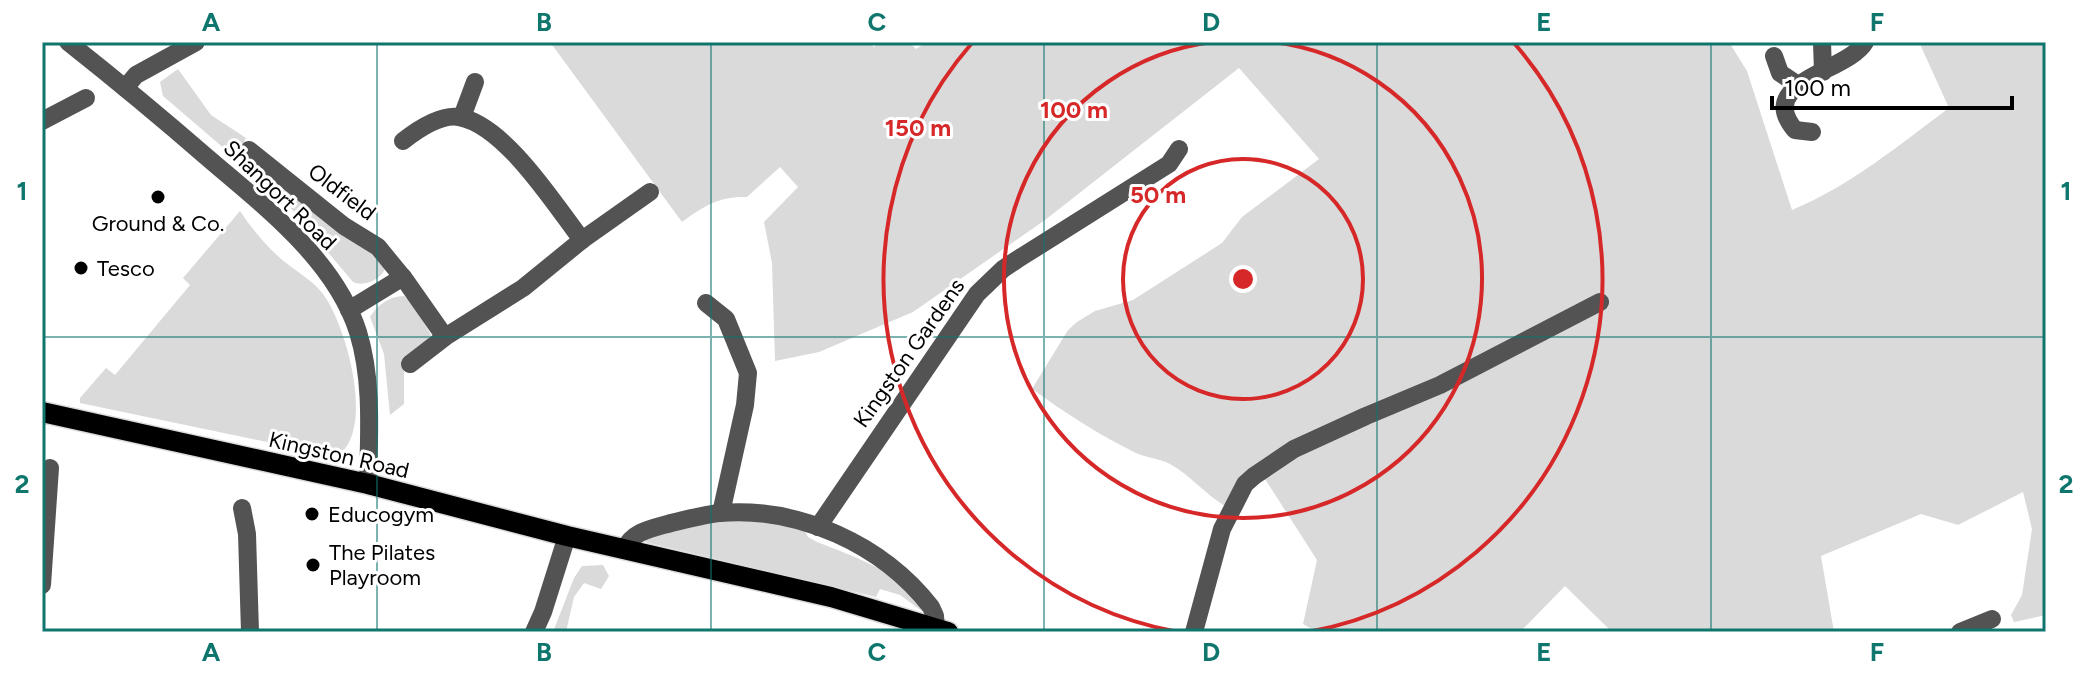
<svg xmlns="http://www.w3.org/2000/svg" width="2088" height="674" font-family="Figtree,sans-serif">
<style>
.green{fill:#dadada}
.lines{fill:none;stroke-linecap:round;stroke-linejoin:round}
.major-casing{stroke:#dbdbdb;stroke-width:23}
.minor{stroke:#535353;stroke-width:18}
.major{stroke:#000;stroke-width:20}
.grid{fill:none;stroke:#0f766e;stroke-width:2;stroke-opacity:0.55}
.ring{fill:none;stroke:#d62828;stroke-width:4}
.poi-dot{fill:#000;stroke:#fff;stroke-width:3}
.labels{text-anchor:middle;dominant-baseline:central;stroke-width:6;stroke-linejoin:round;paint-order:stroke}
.street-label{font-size:22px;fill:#000;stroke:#fff}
.poi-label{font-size:22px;fill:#000;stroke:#fff;text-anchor:start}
.centre{fill:#d62828;stroke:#fff;stroke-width:4}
.ring-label{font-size:24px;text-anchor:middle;font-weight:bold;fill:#d62828;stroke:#fff;stroke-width:6;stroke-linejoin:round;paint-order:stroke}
.neatline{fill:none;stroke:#0f766e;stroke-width:3}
.grid-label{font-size:26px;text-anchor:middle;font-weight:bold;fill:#0f766e}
</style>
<rect width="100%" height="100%" fill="#fff"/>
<g class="green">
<path d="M 550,42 L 869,42 L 874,47 L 881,42 L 909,42 L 916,49 L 927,42 L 1729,42 L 1747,71 L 1792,210 C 1850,186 1899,145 1949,108 L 1919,42 L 2046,42 L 2046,615 L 2014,622 L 2011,615 L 2022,595 L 2032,529 L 2023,492 L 1958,525 L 1921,514 L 1821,556 L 1834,632 L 1612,632 L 1565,586 L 1520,632 L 1317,632 L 1303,624 L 1317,560 L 1265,479 L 1225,506 C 1205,494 1190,475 1170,464 C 1159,458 1145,458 1134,452 C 1099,435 1064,412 1032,389 L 1068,330 L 1077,322 L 1095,311 L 1133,300 L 1222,243 L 1242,217 L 1319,159 L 1239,68 L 1045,220 L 913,312 L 819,352 L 775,361 L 772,263 L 764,222 L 798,187 L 780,167 L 747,197 C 719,196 704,206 682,222 Z"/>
<path d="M 178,69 L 211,115 L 246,138 L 238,154 L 379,258 L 385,269 C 380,280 364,287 353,282 L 283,199 L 163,96 L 160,82 Z"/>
<path d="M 240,211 C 254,232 270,251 290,266 C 302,275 314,282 323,294 C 346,325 373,422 342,452 L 272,443 L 80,403 L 80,398 L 106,368 L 115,375 L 190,285 L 183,278 Z"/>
<path d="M 404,296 L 413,304 L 431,335 L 404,367 L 404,404 L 390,415 L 384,354 L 370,317 C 377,305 390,296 404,296 Z"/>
<path d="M 738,520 L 779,524 L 805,531 L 808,537 L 817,542 C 855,557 903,572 922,611 L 900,595 L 880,589 L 876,597 L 645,542 L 646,538 L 709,521 Z"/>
<polygon points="603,565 609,576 601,589 584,583 574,597 566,632 553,632 574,578 582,566"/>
</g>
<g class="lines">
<defs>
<polyline id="major" points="42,412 368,484 567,536 831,597 948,632"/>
</defs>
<use href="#major" class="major-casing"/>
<g class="minor">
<path d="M 68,42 C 116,80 163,119 209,159 C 265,207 335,260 358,332 C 373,381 369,433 368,484"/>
<polyline points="1822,42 1823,72"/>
<polyline points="1774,56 1780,73 1798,85"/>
<polyline points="125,88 136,75 196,42"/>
<polyline points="462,117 475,82"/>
<polyline points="42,121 86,98"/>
<path d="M 1812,132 L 1795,130 C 1754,81 1848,72 1865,42"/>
<path d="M 403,141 C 417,130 440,114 459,117 C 505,125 555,205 582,240"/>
<polyline points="249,150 344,226 378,247 405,280 445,337"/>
<polyline points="706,303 726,319 748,373 745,405 721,513"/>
<polyline points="349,310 403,277"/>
<polyline points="410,364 445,337 523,288 582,240 650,192"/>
<polyline points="242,508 247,534 250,632"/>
<polyline points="818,527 977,294 1003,269 1018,259 1169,164 1179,149"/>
<path d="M 625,549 C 632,531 654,528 671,523 C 687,519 703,515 719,513 C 799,506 883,545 931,607 L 935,616 L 936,628"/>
<polyline points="42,585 50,468"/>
<polyline points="534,632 543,612 567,536"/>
<polyline points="1194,632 1222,529 1245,484 1254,476 1294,449 1366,416 1440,385 1600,302"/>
<polyline points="1960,632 1992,619"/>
</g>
<use href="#major" class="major"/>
</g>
<path class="grid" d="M 377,42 L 377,632M 711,42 L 711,632M 1044,42 L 1044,632M 1377,42 L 1377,632M 1711,42 L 1711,632M 42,337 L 2046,337"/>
<g class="ring">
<circle cx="1243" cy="279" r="120"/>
<path d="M1274 42A239 239 0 1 1 1212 42"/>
<path d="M1178 632A359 359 0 0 1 972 43M1514 43A359 359 0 0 1 1308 632"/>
</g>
<g class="poi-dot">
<circle cx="158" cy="197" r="8"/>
<circle cx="81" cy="268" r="8"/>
<circle cx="312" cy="514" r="8"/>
<circle cx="313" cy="565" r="8"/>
</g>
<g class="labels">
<g class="street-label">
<text transform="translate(342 192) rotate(37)">Oldfield</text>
<text transform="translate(280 195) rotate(44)">Shangort Road</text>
<text transform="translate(909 353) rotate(-55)">Kingston Gardens</text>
<text transform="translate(339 455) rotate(13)">Kingston Road</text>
</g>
<g class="poi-label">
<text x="158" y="223" text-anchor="middle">Ground &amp; Co.</text>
<text x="97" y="268">Tesco</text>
<text x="328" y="514">Educogym</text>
<text x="329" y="552">The Pilates<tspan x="329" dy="25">Playroom</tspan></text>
</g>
</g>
<circle cx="1243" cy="279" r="12" class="centre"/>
<g class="ring-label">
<text x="1074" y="118">100 m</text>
<text x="918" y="136">150 m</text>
<text x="1158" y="203">50 m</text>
</g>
<rect width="2088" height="674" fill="none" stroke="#ffffff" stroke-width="88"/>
<path d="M1772 96v12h240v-12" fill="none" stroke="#000000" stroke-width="4"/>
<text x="1784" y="96" font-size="24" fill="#000000" stroke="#ffffff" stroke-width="6" paint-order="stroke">100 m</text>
<rect x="44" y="44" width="2000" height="586" class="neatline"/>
<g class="grid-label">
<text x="211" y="31">A</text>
<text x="544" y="31">B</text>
<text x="877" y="31">C</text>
<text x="1211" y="31">D</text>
<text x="1544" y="31">E</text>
<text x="1877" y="31">F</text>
<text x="22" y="200">1</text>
<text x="2066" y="200">1</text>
<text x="22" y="493">2</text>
<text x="2066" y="493">2</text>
<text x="211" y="661">A</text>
<text x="544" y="661">B</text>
<text x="877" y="661">C</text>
<text x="1211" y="661">D</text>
<text x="1544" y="661">E</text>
<text x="1877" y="661">F</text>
</g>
</svg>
